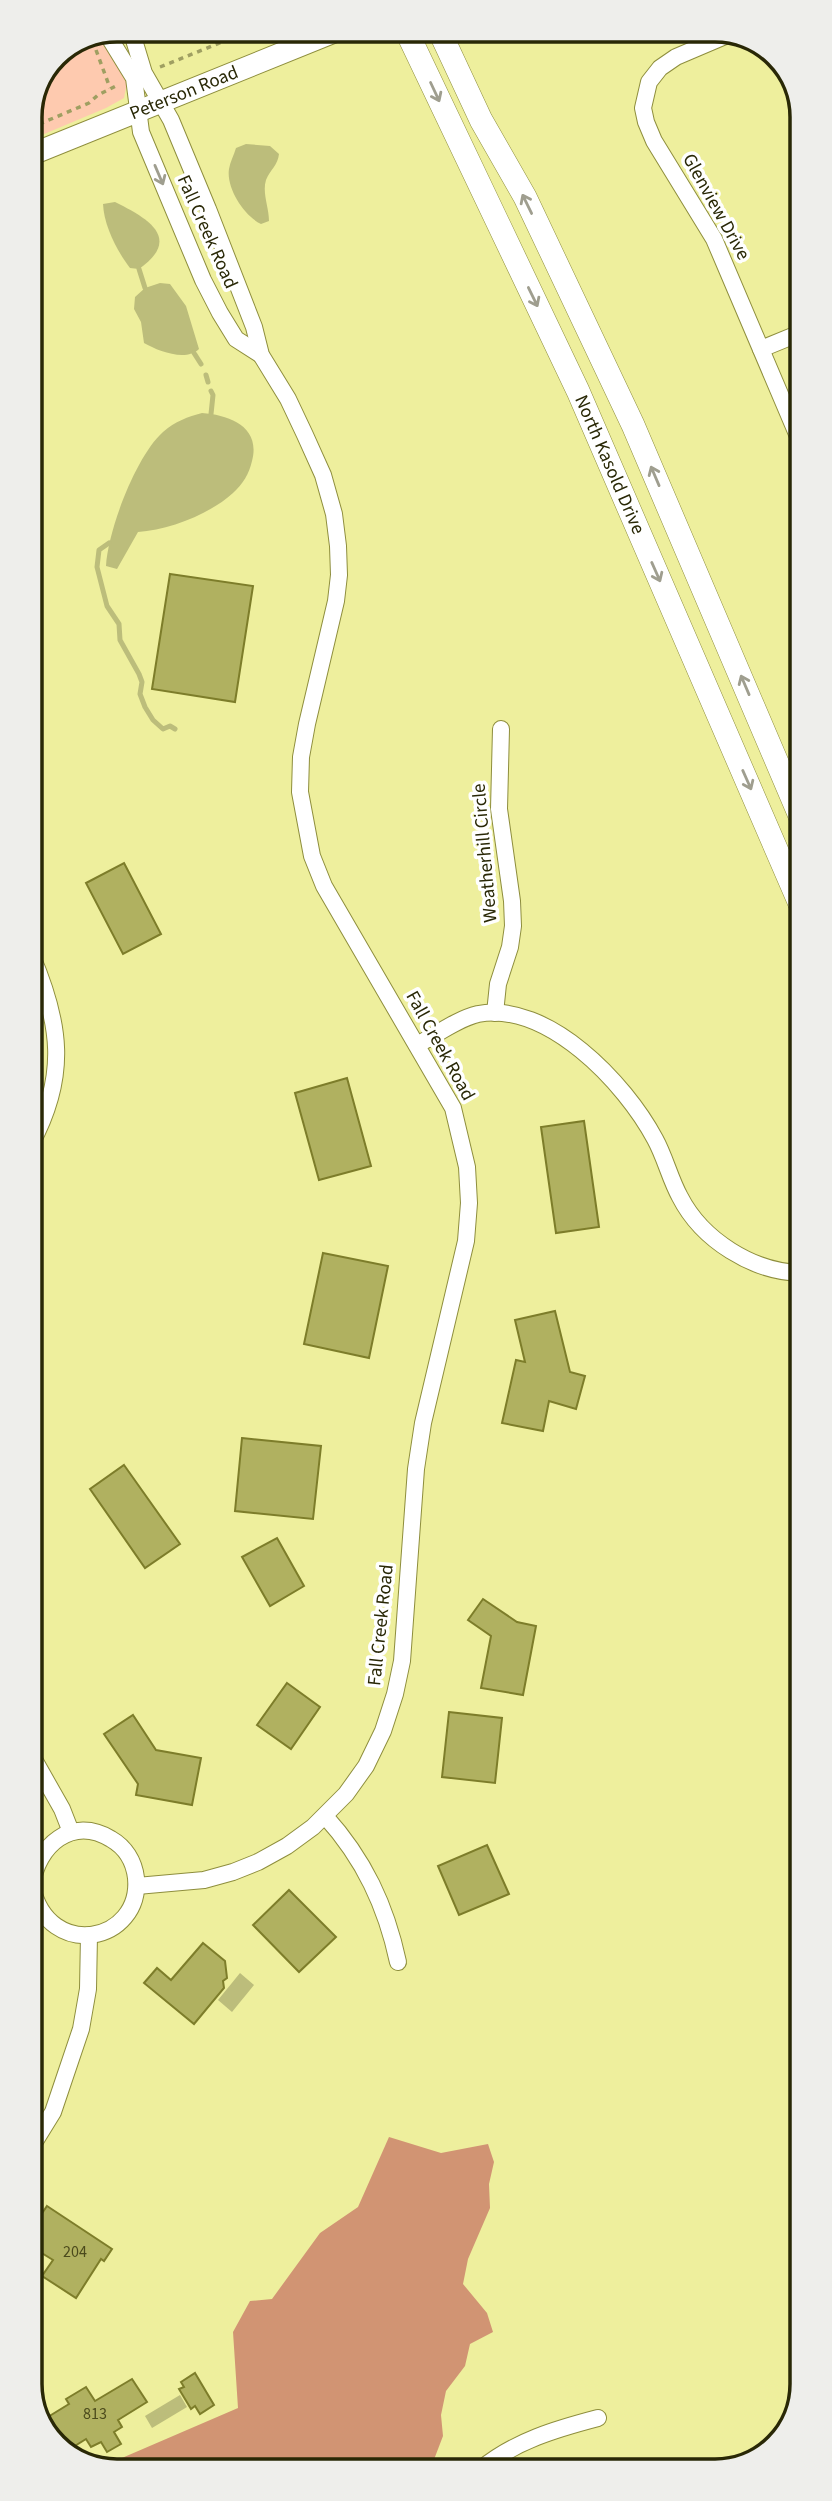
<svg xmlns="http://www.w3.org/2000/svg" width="832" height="2501" font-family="'Source Sans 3',sans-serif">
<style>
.green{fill:#fecaaf}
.forest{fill:#d19473}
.water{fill:#bcbd7b}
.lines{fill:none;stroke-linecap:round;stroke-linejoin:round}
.stream{stroke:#bcbd7b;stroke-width:5}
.building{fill:#b0b160;stroke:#7d7d2a;stroke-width:2}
.minor-casing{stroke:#8e8e3d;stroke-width:18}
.tertiary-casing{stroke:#8e8e3d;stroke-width:23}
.secondary-casing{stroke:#8e8e3d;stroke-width:24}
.path{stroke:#9f9f61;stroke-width:3.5;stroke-dasharray:5 5;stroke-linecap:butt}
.minor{stroke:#fff;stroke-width:16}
.tertiary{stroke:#fff;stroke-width:21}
.secondary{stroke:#fff;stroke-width:23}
.oneway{stroke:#9f9e8f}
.labels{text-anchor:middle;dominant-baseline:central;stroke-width:7;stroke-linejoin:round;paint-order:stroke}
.number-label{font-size:16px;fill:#4b4a1c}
.street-label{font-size:19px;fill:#292806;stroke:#fff}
.rim{fill:none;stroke:#292806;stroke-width:3.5}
</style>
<rect width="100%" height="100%" fill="#eeef9d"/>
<polygon class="green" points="101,36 128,77 124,98 106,108 30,140 30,112 56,55"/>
<polygon class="forest" points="389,2137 441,2153 488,2144 494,2162 489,2184 490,2208 468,2259 463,2284 487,2313 493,2332 470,2344 465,2366 446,2391 441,2415 443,2436 430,2470 111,2471 101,2467 238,2408 233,2332 250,2301 272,2299 320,2233 358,2207"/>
<g class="water">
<path d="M 246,144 L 270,146 L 279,154 C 278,165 270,170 266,180 C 262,193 269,207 269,221 L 261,224 C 244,216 226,188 229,169 C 230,162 234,155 236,148 Z"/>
<path d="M 115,202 C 147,218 183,238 139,269 L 130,268 C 117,251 104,226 103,204 Z"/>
<path d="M 160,283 L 170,284 L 186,306 L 199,349 C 186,362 158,351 144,343 L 141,322 L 134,309 L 135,297 L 145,288 Z"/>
<path d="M 202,413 C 230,415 261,427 252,461 C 249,474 243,484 233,493 C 210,514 169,530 138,532 L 117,569 L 106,566 C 108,530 136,456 163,432 C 175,421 188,417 202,413 Z"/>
<polygon points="240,1973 254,1985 232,2012 218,2000"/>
<polygon points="180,2395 187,2407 152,2428 145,2416"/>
</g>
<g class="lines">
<g class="stream">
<polyline points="139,269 145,288"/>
<polyline points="194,353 201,364"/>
<polyline points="206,375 208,382"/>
<polyline points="211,391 213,395 211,414"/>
<polyline points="109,543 99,550 97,567 107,606 119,624 120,640 139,674 142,682 140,694 145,707 153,720 163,729 170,726 175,729"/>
</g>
</g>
<g class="building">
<polygon points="170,574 253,586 235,702 152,689"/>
<polygon points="124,863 161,934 123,954 86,883"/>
<polygon points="347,1078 371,1166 319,1180 295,1093"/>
<polygon points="584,1121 599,1227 556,1233 541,1127"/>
<polygon points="323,1253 388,1266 369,1358 304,1344"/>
<polygon points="555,1311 570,1372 585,1376 576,1409 549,1401 543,1431 502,1423 516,1360 525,1362 515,1320"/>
<polygon points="242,1438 321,1446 313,1519 235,1511"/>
<polygon points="124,1465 180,1544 145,1568 90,1489"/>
<polygon points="277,1538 304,1586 270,1606 242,1557"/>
<polygon points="483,1599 517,1622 536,1626 523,1695 481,1688 491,1636 468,1620"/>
<polygon points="287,1683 320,1707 291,1749 257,1725"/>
<polygon points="449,1712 502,1718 495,1783 442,1777"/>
<polygon points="133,1715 156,1750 201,1758 192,1805 136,1795 138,1784 104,1734"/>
<polygon points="487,1845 509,1894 459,1915 438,1866"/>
<polygon points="289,1890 336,1937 299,1972 253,1925"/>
<polygon points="203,1943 225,1961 227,1978 223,1981 224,1988 194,2024 144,1983 157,1968 171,1980"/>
<polygon points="47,2206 112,2249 104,2261 101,2259 76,2298 42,2276 53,2260 32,2247 32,2228"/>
<polygon points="195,2373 214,2405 200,2414 195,2406 191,2409 179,2389 184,2387 181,2382"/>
<polygon points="132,2379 147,2402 118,2420 122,2427 114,2432 121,2444 107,2452 101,2442 91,2447 86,2439 65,2452 63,2451 43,2420 69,2404 66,2399 86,2387 95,2401"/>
</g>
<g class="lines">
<defs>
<g id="minor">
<polyline points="131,30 144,73 171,120 208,209 254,327 261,355 288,399 305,435 323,475 334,514 338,546 339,575 336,601 307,724 301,757 300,792 312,856 324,886 453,1108 467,1167 469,1203 466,1241 423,1423 416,1469 402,1661 395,1694 383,1731 366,1766 346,1794 313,1827 287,1846 258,1862 233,1872 204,1880 137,1886"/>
<polyline points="107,34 134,78 141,132 203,280 220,313 236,339 261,355"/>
<polyline points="730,34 676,57 660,68 649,82 643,108 646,122 654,141 714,239 800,441"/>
<polyline points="761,349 800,333"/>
<path d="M 31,954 C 61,1023 68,1076 31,1144"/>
<polyline points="495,1013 498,984 510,947 513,926 512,901 499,809 501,729"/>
<path d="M 417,1045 C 436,1035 457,1019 478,1014 C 548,1001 625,1083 655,1139 C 665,1157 670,1179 680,1197 C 702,1240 753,1272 801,1273"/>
<polyline points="32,1756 62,1809 71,1832"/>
<path d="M 325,1816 C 364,1859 386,1906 398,1962"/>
<path d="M 32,1885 C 37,1846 72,1815 111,1839 C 125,1847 134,1861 136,1878 C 142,1942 49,1962 32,1887"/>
<polyline points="32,2146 53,2112 81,2029 88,1989 89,1935"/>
<path d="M 481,2469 C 515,2441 556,2429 598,2418"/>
</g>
<g id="tertiary">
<path id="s1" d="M 30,155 L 339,30"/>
</g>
<g id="secondary">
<path id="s2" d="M 406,30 L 578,391 L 800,904"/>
<polyline points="439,30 481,120 525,197 633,425 800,816"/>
</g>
</defs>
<use href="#minor" class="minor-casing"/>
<use href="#tertiary" class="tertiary-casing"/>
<use href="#secondary" class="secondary-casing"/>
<g class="path">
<polyline points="96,50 110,88"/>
<polyline points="160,67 252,30"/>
<polyline points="30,128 89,103 98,95 118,85"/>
</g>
<use href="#minor" class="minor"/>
<use href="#tertiary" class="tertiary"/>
<use href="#secondary" class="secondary"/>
</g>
<defs><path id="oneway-shaft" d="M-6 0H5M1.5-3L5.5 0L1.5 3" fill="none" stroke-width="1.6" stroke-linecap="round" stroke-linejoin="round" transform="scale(1.75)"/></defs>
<g class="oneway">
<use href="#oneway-shaft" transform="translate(435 92) rotate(65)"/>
<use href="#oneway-shaft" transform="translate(159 175) rotate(67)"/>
<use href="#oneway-shaft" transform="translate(527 204) rotate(-116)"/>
<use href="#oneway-shaft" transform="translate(533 297) rotate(64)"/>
<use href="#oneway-shaft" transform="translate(655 476) rotate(-113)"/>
<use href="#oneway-shaft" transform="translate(656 572) rotate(66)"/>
<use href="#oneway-shaft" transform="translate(745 685) rotate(-113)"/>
<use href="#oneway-shaft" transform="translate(747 780) rotate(66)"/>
</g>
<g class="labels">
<g class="number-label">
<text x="75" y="2252">204</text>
<text x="95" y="2414">813</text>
</g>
<g class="street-label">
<text stroke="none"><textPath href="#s1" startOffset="166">Peterson Road</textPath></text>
<text transform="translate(716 207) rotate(61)">Glenview Drive</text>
<text transform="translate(207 232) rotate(66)">Fall Creek Road</text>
<text stroke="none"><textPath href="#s2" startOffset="480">North Kasold Drive</textPath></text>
<text transform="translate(485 853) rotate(-95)">Weatherhill Circle</text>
<text transform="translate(440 1046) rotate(61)">Fall Creek Road</text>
<text transform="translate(381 1625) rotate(-84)">Fall Creek Road</text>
</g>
</g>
<path d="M0 0H832V2501H0ZM117 42H715A75 75 0 0 1 790 117V2384A75 75 0 0 1 715 2459H117A75 75 0 0 1 42 2384V117A75 75 0 0 1 117 42Z" fill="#eeeeeb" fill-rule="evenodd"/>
<path class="rim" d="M117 42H715A75 75 0 0 1 790 117V2384A75 75 0 0 1 715 2459H117A75 75 0 0 1 42 2384V117A75 75 0 0 1 117 42Z"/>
</svg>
